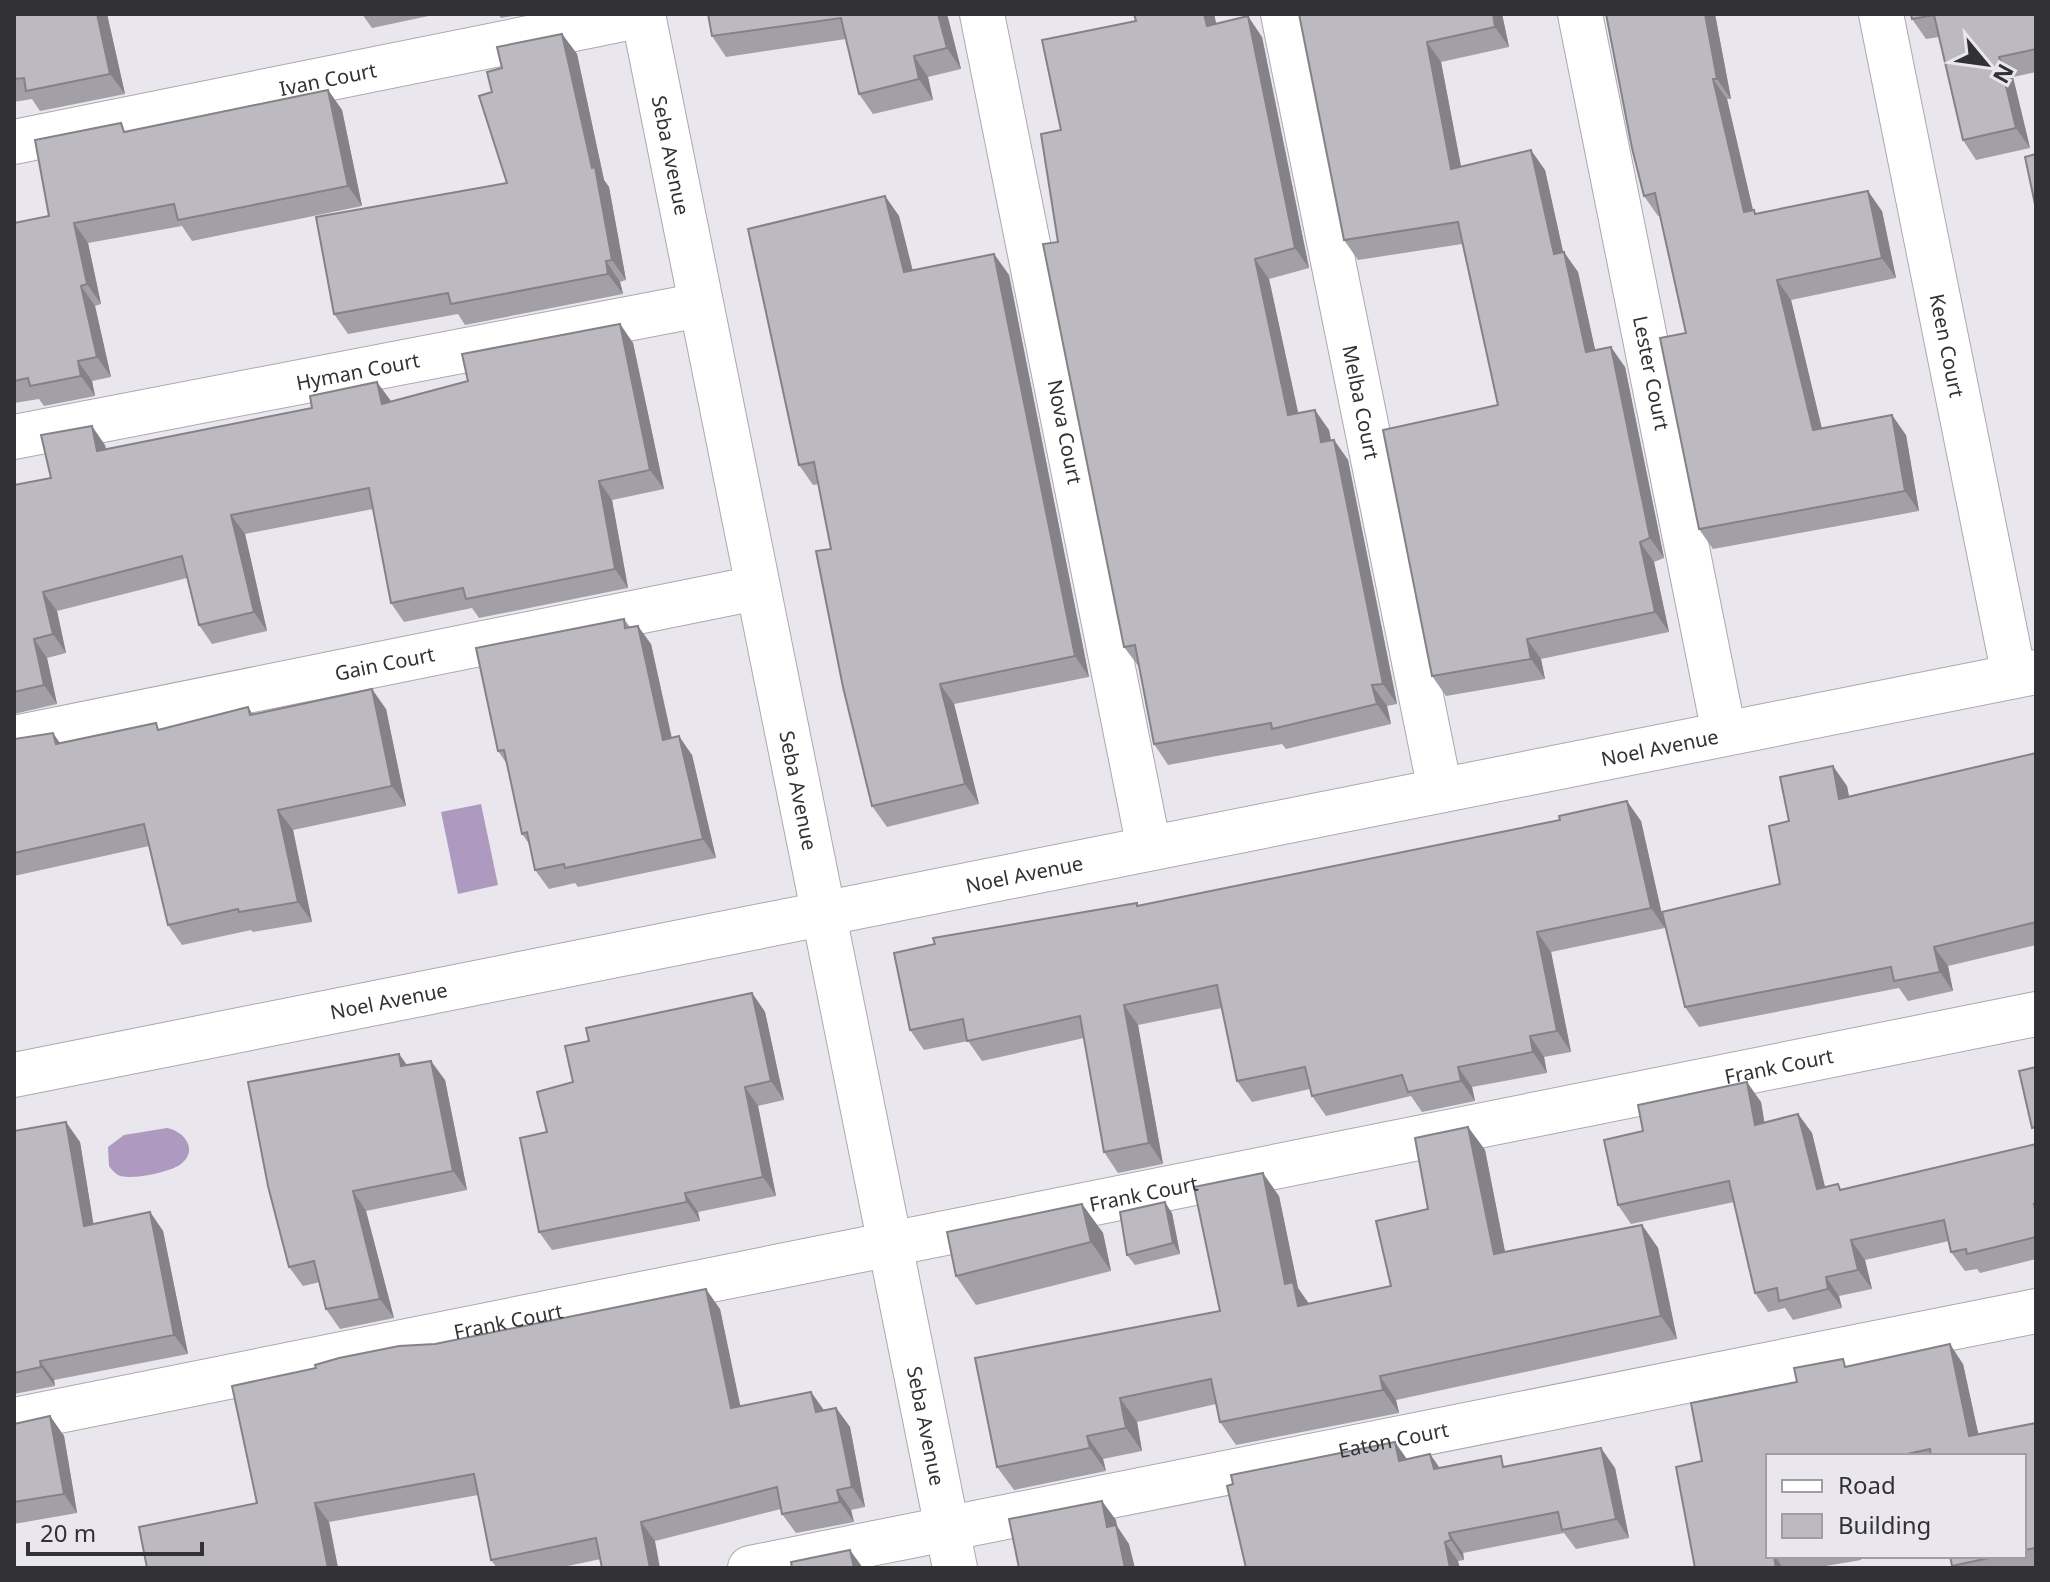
<svg xmlns="http://www.w3.org/2000/svg" width="2050" height="1582" font-family="'Noto Sans',sans-serif">
<style>
.water{fill:#ae9ac0}
.lines{fill:none;stroke-linecap:round;stroke-linejoin:round}
.minor-casing{stroke:#aca8b0;stroke-width:46}
.minor{stroke:#fff;stroke-width:44}
.wall{fill:#a39fa6}
.shaded-wall{fill:#848287}
.building{fill:#bdb9c1;stroke:#848287;stroke-width:2}
.labels{text-anchor:middle;dominant-baseline:central;stroke-width:8;stroke-linejoin:round;paint-order:stroke}
.street-label{font-size:20px;fill:#323134;stroke:#eae6ee}
</style>
<rect width="100%" height="100%" fill="#eae6ee"/>
<g class="water">
<polygon points="481,804 498,885 458,894 441,812"/>
<path d="M 167,1128 C 184,1131 199,1150 181,1164 C 171,1172 130,1181 118,1175 C 116,1174 110,1168 109,1166 L 108,1147 L 124,1135 Z"/>
</g>
<g class="lines">
<defs>
<g id="minor">
<path id="s1" d="M 643,14 L 955,1568"/>
<path id="s2" d="M 982,14 L 1149,848"/>
<path id="s3" d="M 1283,14 L 1440,790"/>
<path id="s4" d="M 1580,14 L 1724,733"/>
<path id="s5" d="M 1881,14 L 2014,676"/>
<path id="s6" d="M 14,142 L 643,15"/>
<path id="s7" d="M 14,437 L 700,305"/>
<path id="s8" d="M 14,738 L 756,588"/>
<path id="s9" d="M 14,1075 L 2036,672"/>
<path id="s10" d="M 14,1420 L 2036,1014"/>
<path id="s11" d="M 750,1568 L 2036,1311"/>
</g>
</defs>
<use href="#minor" class="minor-casing"/>
<use href="#minor" class="minor"/>
</g>
<g class="wall">
<polygon points="14,14 107,14 125,94 40,111 32,99 14,102"/>
<polygon points="362,14 438,14 372,28"/>
<polygon points="498,14 522,14 501,18"/>
<polygon points="708,14 947,14 961,69 928,77 933,100 873,114 859,94 846,39 726,57 712,36"/>
<polygon points="1214,14 1216,24 1262,37 1309,268 1269,279 1298,413 1329,430 1331,440 1334,440 1348,460 1397,704 1387,706 1391,724 1286,749 1282,744 1168,765 1154,744 1139,667 1124,647 1058,242"/>
<polygon points="1299,14 1502,14 1509,47 1441,62 1461,166 1545,170 1563,252 1578,272 1595,350 1625,367 1664,558 1654,562 1669,632 1541,659 1545,679 1446,696 1432,676 1498,405 1462,244 1358,260 1344,240"/>
<polygon points="1606,14 1715,14 1731,99 1727,99 1753,210 1757,214 1882,211 1896,278 1791,300 1822,429 1906,435 1919,511 1713,549 1699,529 1686,333 1660,215 1658,216 1644,196"/>
<polygon points="1911,14 2036,14 2036,72 2013,77 2030,148 1976,160 1963,140 1939,37 1926,39 1912,19"/>
<polygon points="562,34 577,54 604,180 609,187 626,280 620,282 623,294 465,325 458,314 348,334 334,314 507,183 502,68"/>
<polygon points="328,90 342,110 362,206 192,241 182,226 88,243 101,304 95,306 111,377 92,381 95,396 44,406 39,399 14,403 14,223 49,216 127,131"/>
<polygon points="885,196 899,216 913,271 994,254 1009,275 1089,677 954,704 979,804 887,827 872,806 831,549 819,484 813,485 799,465"/>
<polygon points="620,324 633,343 664,489 612,500 628,588 479,618 472,608 404,622 391,603 373,509 245,534 267,631 212,644 199,625 187,578 57,611 66,653 47,658 57,704 14,714 14,485 51,478 105,445 106,449 391,401 468,381"/>
<polygon points="624,619 630,627 651,644 672,738 692,755 716,858 578,887 575,883 549,889 535,870 530,845 522,834 507,764 498,751"/>
<polygon points="248,707 253,714 386,709 406,806 293,830 312,922 253,932 251,930 182,945 168,925 149,846 14,876 14,739 61,743 160,729"/>
<polygon points="2036,753 2036,945 1948,966 1953,991 1908,1001 1899,988 1699,1027 1685,1007 1780,884 1789,821 1847,786 1849,796"/>
<polygon points="1641,821 1665,928 1551,952 1571,1052 1544,1057 1547,1073 1472,1087 1475,1101 1422,1112 1411,1096 1326,1116 1312,1096 1310,1089 1252,1102 1237,1081 1222,1008 1138,1025 1163,1164 1118,1173 1104,1152 1084,1038 982,1061 968,1041 924,1050 910,1030 1139,906"/>
<polygon points="752,993 765,1012 784,1100 758,1106 776,1196 698,1212 700,1221 552,1250 539,1232 547,1132 573,1082 589,1041"/>
<polygon points="399,1054 407,1065 445,1080 467,1190 366,1211 394,1318 340,1329 326,1309 320,1282 303,1286 289,1267"/>
<polygon points="1761,1102 1764,1122 1798,1114 1812,1133 1825,1187 1842,1189 2036,1144 2036,1259 1980,1273 1977,1269 1965,1271 1951,1252 1949,1241 1865,1260 1872,1289 1839,1296 1842,1308 1793,1320 1785,1308 1768,1312 1755,1293 1734,1202 1631,1224 1618,1205 1643,1131"/>
<polygon points="1468,1127 1485,1150 1505,1252 1642,1225 1658,1248 1677,1339 1396,1400 1399,1413 1236,1445 1220,1422 1216,1404 1137,1422 1142,1451 1103,1459 1106,1471 1014,1490 997,1467 1220,1311 1279,1196 1298,1288 1308,1304 1391,1286"/>
<polygon points="14,1131 80,1142 93,1224 150,1212 163,1231 188,1354 54,1380 55,1386 14,1394"/>
<polygon points="1082,1204 1103,1233 1111,1271 976,1305 956,1276"/>
<polygon points="1172,1213 1180,1254 1135,1265 1127,1255"/>
<polygon points="720,1309 740,1406 811,1392 824,1410 836,1408 850,1427 865,1507 851,1510 854,1522 796,1533 782,1514 781,1509 655,1541 601,1559 558,1568 497,1568 491,1560 478,1495 329,1522 338,1568 147,1568 257,1503 435,1344"/>
<polygon points="1963,1364 1978,1434 2036,1423 2036,1568 1953,1568 1950,1556 2024,1556 2024,1456 1768,1456 1768,1556 1861,1556 1861,1560 1814,1568 1695,1568 1702,1461 1797,1382 1848,1366"/>
<polygon points="50,1416 64,1436 77,1513 14,1524 14,1424"/>
<polygon points="1407,1459 1440,1468 1508,1466 1615,1468 1629,1538 1576,1549 1564,1533 1463,1553 1464,1560 1458,1561 1246,1568"/>
</g>
<g class="shaded-wall">
<polygon points="97,14 107,14 125,94 110,74"/>
<polygon points="938,14 947,14 961,69 947,48"/>
<polygon points="1204,14 1214,14 1222,47 1207,26"/>
<polygon points="1493,14 1502,14 1509,47 1495,27"/>
<polygon points="1705,14 1715,14 1731,99 1717,79"/>
<polygon points="1248,16 1262,37 1309,268 1295,248"/>
<polygon points="562,34 577,54 604,180 609,187 626,280 612,260"/>
<polygon points="1427,42 1441,62 1465,188 1451,169"/>
<polygon points="914,56 928,77 933,100 919,79"/>
<polygon points="1999,57 2013,77 2030,148 2016,128"/>
<polygon points="1713,79 1727,99 1758,232 1744,212"/>
<polygon points="328,90 342,110 362,206 348,186"/>
<polygon points="1531,150 1545,170 1568,274 1554,254"/>
<polygon points="1868,191 1882,211 1896,278 1882,258"/>
<polygon points="885,196 899,216 918,293 904,272"/>
<polygon points="74,223 88,243 101,304 87,284"/>
<polygon points="1564,252 1578,272 1600,372 1586,352"/>
<polygon points="994,254 1009,275 1089,677 1075,656"/>
<polygon points="1255,259 1269,279 1303,435 1288,415"/>
<polygon points="606,261 620,282 623,294 608,274"/>
<polygon points="1777,280 1791,300 1827,450 1813,430"/>
<polygon points="81,286 95,306 111,377 97,357"/>
<polygon points="620,324 633,343 664,489 650,470"/>
<polygon points="1611,347 1625,367 1664,558 1650,538"/>
<polygon points="78,361 92,381 95,396 81,376"/>
<polygon points="377,382 391,401 382,404"/>
<polygon points="1315,410 1329,430 1335,463 1321,442"/>
<polygon points="1892,415 1906,435 1919,511 1905,491"/>
<polygon points="92,426 105,445 110,470 97,451"/>
<polygon points="1334,440 1348,460 1397,704 1383,684"/>
<polygon points="599,481 612,500 628,588 615,569"/>
<polygon points="231,515 245,534 267,631 254,612"/>
<polygon points="1640,542 1654,562 1669,632 1655,612"/>
<polygon points="43,592 57,611 66,653 53,634"/>
<polygon points="638,626 651,644 676,759 663,740"/>
<polygon points="34,639 47,658 57,704 44,685"/>
<polygon points="1527,639 1541,659 1545,679 1531,659"/>
<polygon points="940,684 954,704 979,804 965,784"/>
<polygon points="1372,685 1387,706 1391,724 1377,704"/>
<polygon points="372,689 386,709 406,806 392,786"/>
<polygon points="53,733 67,753 56,744"/>
<polygon points="679,736 692,755 716,858 703,839"/>
<polygon points="1833,766 1847,786 1853,819 1839,799"/>
<polygon points="1627,801 1641,821 1665,928 1651,908"/>
<polygon points="278,810 293,830 312,922 298,902"/>
<polygon points="1537,932 1551,952 1571,1052 1557,1031"/>
<polygon points="1934,947 1948,966 1953,991 1940,972"/>
<polygon points="752,993 765,1012 784,1100 771,1081"/>
<polygon points="1124,1005 1138,1025 1163,1164 1149,1143"/>
<polygon points="1530,1036 1544,1057 1547,1073 1533,1052"/>
<polygon points="399,1054 413,1074 401,1066"/>
<polygon points="431,1061 445,1080 467,1190 453,1171"/>
<polygon points="1458,1067 1472,1087 1475,1101 1461,1081"/>
<polygon points="1747,1082 1761,1102 1768,1144 1755,1125"/>
<polygon points="745,1087 758,1106 776,1196 763,1177"/>
<polygon points="1798,1114 1812,1133 1830,1208 1817,1189"/>
<polygon points="66,1122 80,1142 97,1245 84,1226"/>
<polygon points="1468,1127 1485,1150 1510,1277 1494,1254"/>
<polygon points="1263,1173 1279,1196 1298,1288 1310,1305 1298,1306 1285,1284"/>
<polygon points="353,1191 366,1211 394,1318 380,1299"/>
<polygon points="685,1193 698,1212 700,1221 687,1202"/>
<polygon points="1165,1202 1172,1213 1180,1254 1173,1243"/>
<polygon points="1082,1204 1103,1233 1111,1271 1091,1242"/>
<polygon points="150,1212 163,1231 188,1354 174,1335"/>
<polygon points="1642,1225 1658,1248 1677,1339 1661,1316"/>
<polygon points="1851,1240 1865,1260 1872,1289 1858,1270"/>
<polygon points="1826,1277 1839,1296 1842,1308 1828,1289"/>
<polygon points="706,1289 720,1309 745,1428 731,1408"/>
<polygon points="1950,1344 1963,1364 1983,1455 1969,1436"/>
<polygon points="40,1361 54,1380 55,1386 41,1367"/>
<polygon points="1380,1376 1396,1400 1399,1413 1383,1390"/>
<polygon points="811,1392 825,1412 816,1412"/>
<polygon points="1120,1398 1137,1422 1142,1451 1126,1428"/>
<polygon points="836,1408 850,1427 865,1507 852,1487"/>
<polygon points="50,1416 64,1436 77,1513 64,1494"/>
<polygon points="1087,1436 1103,1459 1106,1471 1090,1448"/>
<polygon points="1395,1442 1409,1462 1399,1461"/>
<polygon points="1601,1448 1615,1468 1629,1538 1616,1519"/>
<polygon points="1430,1454 1444,1474 1434,1469"/>
<polygon points="837,1490 851,1510 854,1522 840,1502"/>
<polygon points="1102,1501 1116,1520 1117,1526 1129,1544 1135,1568 1125,1568 1107,1527"/>
<polygon points="315,1503 329,1522 338,1568 328,1568"/>
<polygon points="641,1522 655,1541 660,1568 650,1568"/>
<polygon points="1449,1533 1463,1553 1464,1560 1451,1540"/>
<polygon points="1445,1542 1458,1561 1460,1568 1450,1568"/>
<polygon points="850,1550 863,1568 854,1568"/>
<polygon points="1774,1556 1775,1556 1783,1568 1776,1568"/>
</g>
<g class="building">
<polygon points="14,14 97,14 110,74 26,91 24,78 14,79"/>
<polygon points="708,14 938,14 947,48 914,56 919,79 859,94 841,18 712,36"/>
<polygon points="1134,14 1204,14 1207,26 1248,16 1295,248 1255,259 1288,415 1315,410 1321,442 1334,440 1383,684 1372,685 1377,704 1272,729 1271,723 1154,744 1135,645 1124,647 1043,244 1058,242 1041,134 1061,130 1042,40 1136,21"/>
<polygon points="1299,14 1493,14 1495,27 1427,42 1451,169 1531,150 1554,254 1564,252 1586,352 1611,347 1650,538 1640,542 1655,612 1527,639 1531,659 1432,676 1383,430 1498,405 1458,222 1344,240"/>
<polygon points="1606,14 1705,14 1717,79 1713,79 1744,212 1754,210 1755,214 1868,191 1882,258 1777,280 1813,430 1892,415 1905,491 1699,529 1660,338 1686,333 1655,193 1644,196 1632,148"/>
<polygon points="1911,14 2036,14 2036,49 1999,57 2016,128 1963,140 1934,15 1912,19"/>
<polygon points="562,34 592,168 595,167 612,260 606,261 608,274 451,304 448,293 334,314 316,217 507,183 479,96 492,92 487,72 502,68 497,47"/>
<polygon points="328,90 348,186 178,220 174,204 74,223 87,284 81,286 97,357 78,361 81,376 30,386 28,378 14,381 14,223 49,216 35,140 121,123 124,132"/>
<polygon points="2036,154 2036,209 2025,157"/>
<polygon points="885,196 904,272 994,254 1075,656 940,684 965,784 872,806 843,687 816,551 831,549 814,462 799,465 748,229"/>
<polygon points="620,324 650,470 599,481 615,569 466,599 463,588 391,603 369,488 231,515 254,612 199,625 182,556 43,592 53,634 34,639 44,685 14,692 14,485 51,478 41,435 92,426 97,451 312,408 310,396 377,382 382,404 468,381 462,354"/>
<polygon points="624,619 625,628 638,626 663,740 679,736 703,839 565,868 564,864 535,870 527,832 522,834 504,750 498,751 476,648"/>
<polygon points="372,689 392,786 278,810 298,902 239,912 238,909 168,925 144,824 14,853 14,739 53,733 56,744 156,723 158,730 248,707 250,715"/>
<polygon points="2036,753 2036,922 1934,947 1940,972 1894,981 1891,967 1685,1007 1662,912 1780,884 1769,826 1789,821 1780,777 1833,766 1839,799"/>
<polygon points="1627,801 1651,908 1537,932 1557,1031 1530,1036 1533,1052 1458,1067 1461,1081 1408,1092 1402,1075 1312,1096 1305,1067 1237,1081 1217,985 1124,1005 1149,1143 1104,1152 1080,1016 967,1041 963,1019 910,1030 894,953 935,944 933,938 1137,903 1137,906 1560,820 1559,816"/>
<polygon points="752,993 771,1081 745,1087 763,1177 685,1193 687,1202 539,1232 520,1138 547,1132 537,1092 573,1082 565,1046 589,1041 586,1028"/>
<polygon points="399,1054 401,1066 431,1061 453,1171 353,1191 380,1299 326,1309 314,1261 289,1267 268,1186 248,1082"/>
<polygon points="2036,1067 2036,1127 2032,1128 2019,1071"/>
<polygon points="1747,1082 1755,1125 1798,1114 1817,1189 1838,1184 1840,1190 2036,1144 2036,1204 2034,1204 2036,1213 2036,1237 1967,1254 1966,1249 1951,1252 1944,1220 1851,1240 1858,1270 1826,1277 1828,1289 1779,1301 1777,1288 1755,1293 1729,1181 1618,1205 1604,1140 1643,1131 1638,1105"/>
<polygon points="66,1122 84,1226 150,1212 174,1335 40,1361 41,1367 14,1373 14,1131"/>
<polygon points="1468,1127 1494,1254 1642,1225 1661,1316 1380,1376 1383,1390 1220,1422 1211,1379 1120,1398 1126,1428 1087,1436 1090,1448 997,1467 975,1358 1220,1311 1194,1187 1263,1173 1285,1284 1293,1282 1298,1306 1391,1286 1376,1221 1428,1209 1415,1138"/>
<polygon points="1165,1202 1173,1243 1127,1255 1120,1212"/>
<polygon points="1082,1204 1091,1242 956,1276 947,1232"/>
<polygon points="706,1289 731,1408 811,1392 816,1412 836,1408 852,1487 837,1490 840,1502 782,1514 777,1487 641,1522 650,1568 602,1568 596,1538 491,1560 474,1474 315,1503 328,1568 147,1568 139,1527 257,1503 232,1386 316,1368 315,1365 339,1358 399,1346 435,1344"/>
<polygon points="1950,1344 1969,1436 2036,1423 2036,1548 2024,1550 2024,1456 1931,1456 1930,1449 1898,1456 1768,1456 1768,1556 1774,1556 1776,1568 1695,1568 1676,1467 1702,1461 1691,1403 1797,1382 1794,1368 1843,1359 1845,1367"/>
<polygon points="50,1416 64,1494 14,1502 14,1424"/>
<polygon points="1395,1442 1399,1461 1430,1454 1434,1469 1501,1456 1503,1467 1601,1448 1616,1519 1562,1530 1558,1512 1449,1533 1451,1540 1445,1542 1450,1568 1246,1568 1227,1486 1233,1484 1231,1475"/>
<polygon points="1102,1501 1107,1527 1116,1525 1125,1568 1019,1568 1009,1519"/>
<polygon points="850,1550 854,1568 792,1568 791,1562"/>
<polygon points="1950,1556 1998,1556 1952,1566"/>
</g>
<g class="labels">
<g class="street-label">
<text stroke="none"><textPath href="#s6" startOffset="320">Ivan Court</textPath></text>
<text stroke="none"><textPath href="#s1" startOffset="144">Seba Avenue</textPath></text>
<text stroke="none"><textPath href="#s5" startOffset="338">Keen Court</textPath></text>
<text stroke="none"><textPath href="#s7" startOffset="350">Hyman Court</textPath></text>
<text stroke="none"><textPath href="#s4" startOffset="366">Lester Court</textPath></text>
<text stroke="none"><textPath href="#s3" startOffset="396">Melba Court</textPath></text>
<text stroke="none"><textPath href="#s2" startOffset="426">Nova Court</textPath></text>
<text stroke="none"><textPath href="#s8" startOffset="378">Gain Court</textPath></text>
<text stroke="none"><textPath href="#s9" startOffset="1678">Noel Avenue</textPath></text>
<text stroke="none"><textPath href="#s1" startOffset="792">Seba Avenue</textPath></text>
<text stroke="none"><textPath href="#s9" startOffset="1030">Noel Avenue</textPath></text>
<text stroke="none"><textPath href="#s9" startOffset="382">Noel Avenue</textPath></text>
<text stroke="none"><textPath href="#s10" startOffset="1800">Frank Court</textPath></text>
<text stroke="none"><textPath href="#s10" startOffset="1152">Frank Court</textPath></text>
<text stroke="none"><textPath href="#s10" startOffset="504">Frank Court</textPath></text>
<text stroke="none"><textPath href="#s1" startOffset="1440">Seba Avenue</textPath></text>
<text stroke="none"><textPath href="#s11" startOffset="656">Eaton Court</textPath></text>
</g>
</g>
<rect width="2050" height="1582" fill="none" stroke="#323134" stroke-width="32"/>
<rect x="1766" y="1454" width="260" height="104" fill="#eae6ee" stroke="#a09ea4" stroke-width="2"/>
<rect x="1782" y="1480" width="40" height="12" fill="#ffffff" stroke="#a09ea4" stroke-width="2"/>
<text x="1838" y="1494" font-size="24" fill="#323134">Road</text>
<rect x="1782" y="1514" width="40" height="24" fill="#bdb9c1" stroke="#a09ea4" stroke-width="2"/>
<text x="1838" y="1534" font-size="24" fill="#323134">Building</text>
<g transform="translate(1986 64) rotate(119)" stroke="#eae6ee" stroke-width="6" paint-order="stroke">
<path d="M0-6L14 30L0 20L-14 30Z" fill="#323134"/>
<text y="-12" font-size="22" font-weight="bold" text-anchor="middle" fill="#323134">N</text>
</g>
<path d="M28 1542v12h174v-12" fill="none" stroke="#323134" stroke-width="4"/>
<text x="40" y="1542" font-size="24" fill="#323134" stroke="#eae6ee" stroke-width="6" paint-order="stroke">20 m</text>
</svg>
